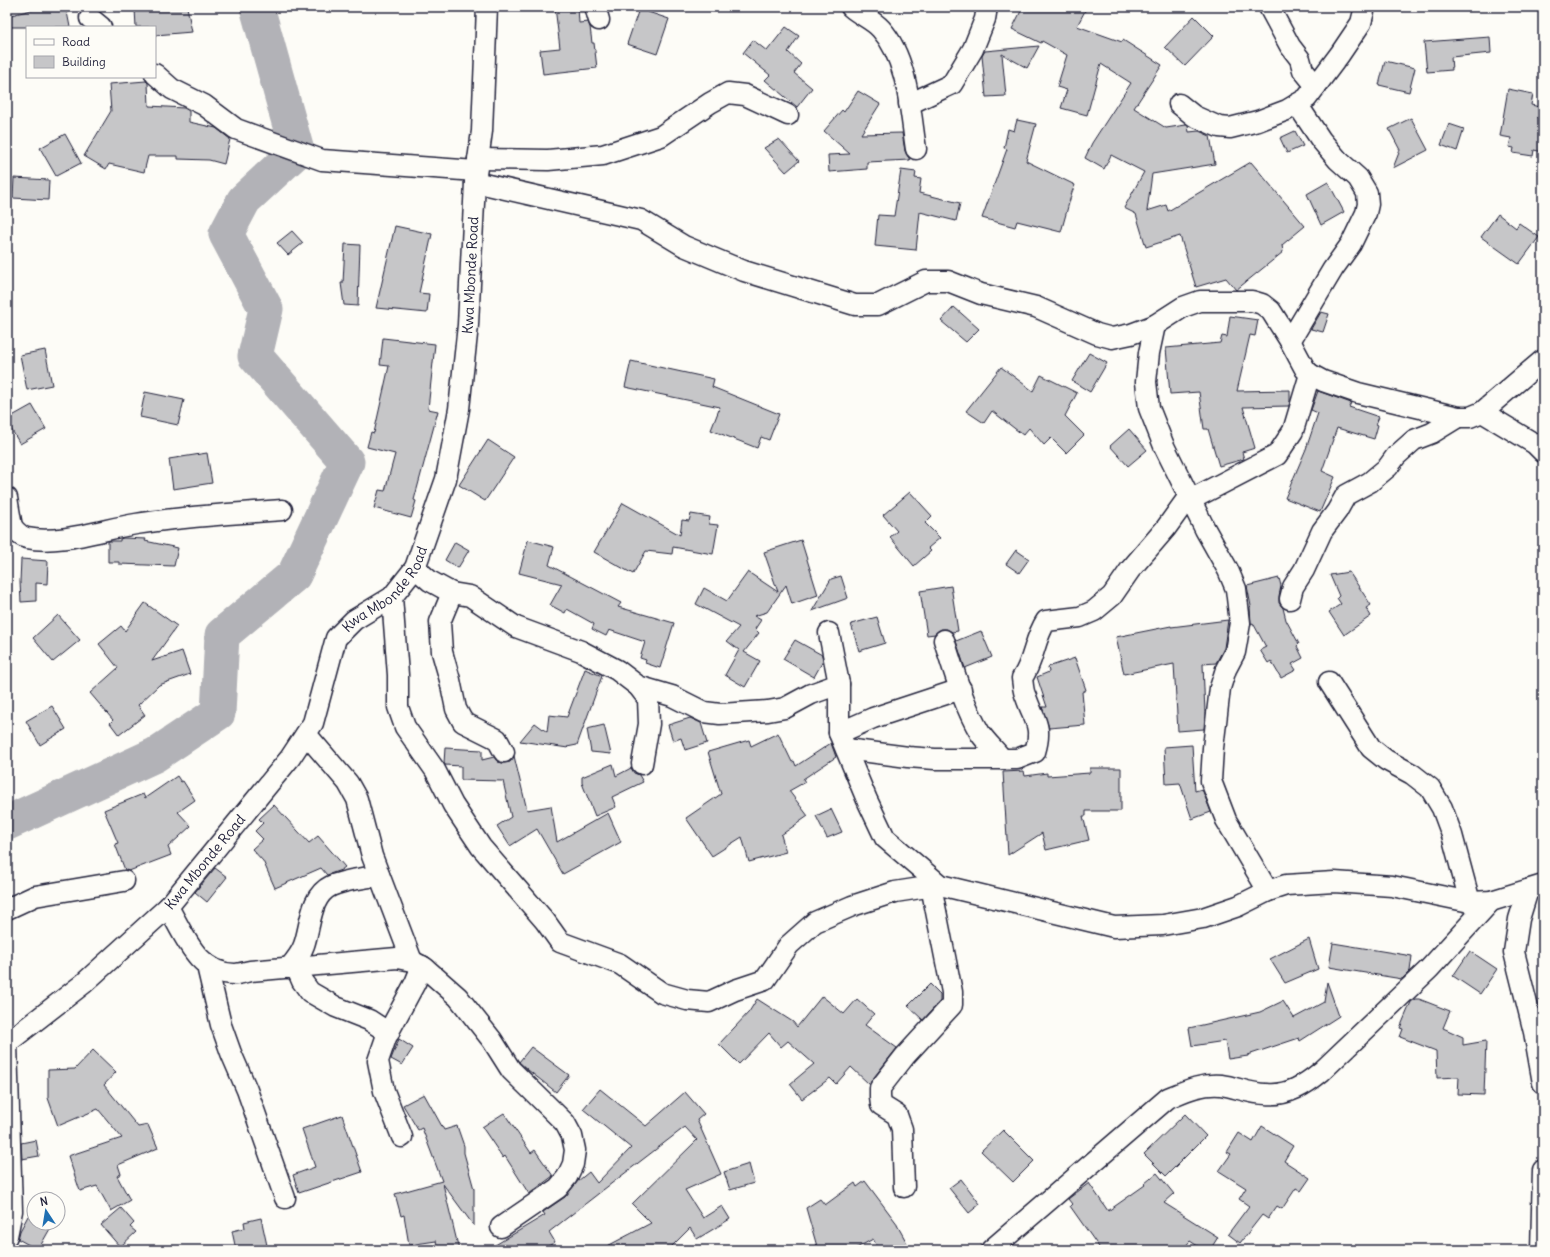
<svg xmlns="http://www.w3.org/2000/svg" width="1550" height="1257" font-family="Delius,sans-serif">
<style>
.lines{fill:none;stroke-linecap:round;stroke-linejoin:round}
.river{stroke:#b2b2b7;stroke-width:35}
.building{fill:#c6c6c8;stroke:#22223b}
.minor-casing{stroke:#22223b;stroke-width:23}
.minor{stroke:#fdfcf7;stroke-width:20}
.labels{text-anchor:middle;dominant-baseline:central;stroke-width:3;stroke-linejoin:round;paint-order:stroke}
.street-label{font-size:14px;fill:#22223b;stroke:#fdfcf7}
</style>
<rect width="100%" height="100%" fill="#fdfcf7"/>
<filter id="ink" filterUnits="userSpaceOnUse"><feTurbulence type="fractalNoise" baseFrequency=".025" numOctaves="2"/><feDisplacementMap in="SourceGraphic" scale="8" xChannelSelector="R" yChannelSelector="G"/><feConvolveMatrix kernelMatrix="1 2 1 2 8 2 1 2 1" color-interpolation-filters="sRGB"/></filter>
<g filter="url(#ink)">
<g class="lines">
<polyline class="river" points="7,823 155,755 218,713 222,635 294,575 347,462 255,356 266,309 226,234 244,200 297,151 257,7"/>
</g>
<g class="building">
<polygon points="44,7 66,7 70,27 7,27 7,16"/>
<polygon points="162,7 187,7 192,32 155,35 155,27 136,27 135,9"/>
<polygon points="555,7 578,7 579,23 588,22 590,27 592,43 594,43 597,68 543,74 540,50 560,48"/>
<polygon points="1023,7 1087,7 1077,26 1122,42 1123,40 1162,65 1134,108 1166,128 1186,125 1188,126 1189,132 1199,131 1210,136 1215,164 1152,174 1147,211 1166,205 1168,211 1251,162 1305,226 1282,245 1283,252 1236,290 1226,278 1196,287 1180,236 1146,247 1136,214 1124,208 1144,172 1111,155 1104,169 1085,158 1092,143 1131,83 1101,64 1087,115 1061,108 1067,90 1057,87 1067,55 1042,41 1041,43 1012,29"/>
<polygon points="639,9 669,19 657,54 627,44"/>
<polygon points="1194,16 1214,36 1185,66 1165,47"/>
<polygon points="786,27 799,36 788,52 801,64 794,73 812,88 797,107 765,80 770,75 743,53 753,40 767,51"/>
<polygon points="1490,37 1491,53 1451,57 1452,70 1427,72 1424,42"/>
<polygon points="1039,46 1027,68 1002,54 1006,96 986,97 982,56 985,51"/>
<polygon points="1385,61 1415,68 1409,92 1379,85"/>
<polygon points="146,81 148,83 149,106 184,108 189,111 189,122 216,128 230,139 224,164 209,160 178,159 178,156 148,156 144,172 109,164 106,169 84,156 111,111 109,84"/>
<polygon points="1508,89 1533,94 1531,105 1540,107 1538,118 1543,119 1543,152 1534,150 1533,156 1513,153 1514,148 1509,147 1511,138 1500,136"/>
<polygon points="858,91 880,104 861,134 902,133 905,151 910,160 867,162 867,169 829,172 828,155 850,154 824,131 842,110 844,112"/>
<polygon points="1411,118 1428,150 1393,168 1400,150 1389,129"/>
<polygon points="1017,120 1036,124 1026,161 1075,185 1072,192 1061,232 1017,221 1015,227 982,218 1007,149 1004,148 1008,129 1014,131"/>
<polygon points="1449,124 1464,129 1457,151 1441,145"/>
<polygon points="1295,131 1303,146 1287,153 1280,138"/>
<polygon points="65,134 81,163 56,176 40,148"/>
<polygon points="779,139 799,161 786,172 764,148"/>
<polygon points="901,170 916,172 915,178 921,179 919,193 960,203 956,221 920,212 916,250 875,246 878,215 894,216"/>
<polygon points="14,178 49,180 48,200 13,198"/>
<polygon points="1328,182 1344,212 1321,225 1307,194"/>
<polygon points="1498,214 1516,228 1519,223 1539,237 1519,264 1481,237"/>
<polygon points="395,226 432,234 419,293 429,294 427,313 376,308"/>
<polygon points="292,231 303,243 288,255 277,243"/>
<polygon points="345,244 360,245 358,306 344,305 341,283 343,283"/>
<polygon points="954,307 979,329 966,342 941,321"/>
<polygon points="1321,312 1329,314 1323,332 1311,329"/>
<polygon points="1230,316 1258,320 1255,336 1250,335 1237,391 1290,390 1290,401 1289,406 1243,407 1255,448 1242,452 1244,459 1219,466 1208,429 1204,429 1199,392 1170,394 1166,348 1220,343 1222,336 1227,337"/>
<polygon points="383,338 435,344 428,409 438,411 414,500 416,501 411,518 374,508 379,490 385,491 395,454 367,447 371,432 374,433 389,366 380,365"/>
<polygon points="45,350 52,385 27,390 20,355"/>
<polygon points="1089,353 1107,363 1090,392 1072,381"/>
<polygon points="631,361 714,379 712,387 779,414 769,440 761,437 757,448 711,430 720,407 625,387"/>
<polygon points="1001,367 1033,391 1041,375 1077,393 1065,416 1084,435 1066,453 1051,438 1044,445 1029,428 1023,435 992,411 984,423 966,411"/>
<polygon points="1318,391 1351,403 1349,407 1379,417 1376,424 1378,425 1374,439 1337,428 1322,471 1335,477 1320,512 1285,498 1306,449 1318,413 1311,410"/>
<polygon points="145,392 184,400 178,425 140,417"/>
<polygon points="32,405 46,429 20,444 7,422 7,419"/>
<polygon points="1129,429 1147,450 1128,466 1110,446"/>
<polygon points="488,440 514,457 485,501 459,485"/>
<polygon points="207,453 212,483 173,489 169,459"/>
<polygon points="910,492 932,516 925,523 940,538 928,548 931,551 914,566 890,537 897,531 883,515"/>
<polygon points="623,503 680,535 682,520 689,521 691,514 710,517 709,524 718,525 713,554 673,547 672,554 646,551 633,574 594,552"/>
<polygon points="123,538 146,539 145,541 178,548 174,566 119,564 119,562 108,562 108,541 120,541 120,539"/>
<polygon points="528,540 554,547 549,565 621,603 618,607 674,623 660,668 645,663 646,660 640,658 645,642 609,630 606,636 592,629 594,624 567,609 565,613 550,605 562,584 519,573"/>
<polygon points="801,540 818,595 792,604 786,585 767,612 754,616 761,620 755,629 759,633 744,652 760,661 745,687 725,675 739,650 727,641 739,627 696,604 704,588 727,601 748,572 778,592 764,552"/>
<polygon points="455,542 469,550 458,568 445,560"/>
<polygon points="1016,550 1029,559 1019,573 1006,564"/>
<polygon points="21,559 48,561 47,584 36,583 36,601 21,602 20,582"/>
<polygon points="1349,572 1371,605 1366,608 1371,616 1344,635 1329,612 1341,604 1337,598 1339,596 1330,575"/>
<polygon points="841,576 848,598 812,611 831,579"/>
<polygon points="1279,578 1281,586 1279,596 1279,603 1283,608 1286,620 1299,644 1297,646 1303,658 1292,664 1296,670 1281,678 1271,661 1268,663 1260,650 1266,647 1253,623 1251,624 1250,607 1251,606 1247,586"/>
<polygon points="951,586 958,631 952,632 947,629 941,629 935,634 927,635 920,591"/>
<polygon points="145,603 177,626 152,661 182,651 190,674 159,685 138,705 145,715 119,735 110,723 113,720 90,693 118,668 99,644 121,626 125,631"/>
<polygon points="58,615 80,640 53,662 33,638"/>
<polygon points="877,617 885,643 859,651 851,624"/>
<polygon points="1228,620 1224,648 1216,663 1203,664 1205,714 1204,729 1178,731 1174,664 1124,674 1116,637 1171,626 1171,627"/>
<polygon points="981,631 992,657 965,668 956,641"/>
<polygon points="795,640 822,655 823,661 814,677 783,659"/>
<polygon points="1075,658 1086,690 1082,692 1085,725 1049,728 1042,707 1047,707 1037,677 1049,672 1048,667"/>
<polygon points="585,669 602,676 577,745 567,747 568,748 520,741 535,723 547,732 549,715 567,717"/>
<polygon points="52,706 66,729 40,745 26,721"/>
<polygon points="690,718 701,723 707,743 685,750 681,738 673,741 668,725"/>
<polygon points="604,725 611,754 591,752 587,729"/>
<polygon points="778,733 792,762 794,761 796,766 831,743 836,757 803,779 805,782 789,791 808,816 781,835 786,852 749,862 742,837 712,856 686,818 721,794 708,752 749,740 751,746"/>
<polygon points="1192,745 1195,791 1202,789 1211,812 1192,819 1180,783 1166,784 1164,747"/>
<polygon points="445,748 482,750 482,760 494,757 498,762 503,763 510,762 514,756 527,810 551,806 557,842 608,813 621,842 563,874 537,829 510,846 497,826 511,817 503,781 461,780 461,766 445,765 444,763"/>
<polygon points="613,764 616,776 631,768 634,773 639,775 643,782 612,797 616,807 595,816 582,783 582,777"/>
<polygon points="1090,768 1121,768 1121,811 1086,811 1086,816 1083,816 1089,840 1046,850 1042,833 1008,855 1003,772 1024,771 1025,776 1047,773 1047,776 1090,773"/>
<polygon points="177,776 181,782 183,781 195,800 178,812 191,826 168,847 171,855 129,871 125,870 115,844 118,843 104,810 143,794 145,798"/>
<polygon points="274,805 309,843 318,836 345,867 341,870 327,875 321,868 275,888 263,861 252,849 263,839 255,831 263,823 259,819"/>
<polygon points="831,809 842,832 827,838 816,816"/>
<polygon points="215,868 227,877 207,902 195,892"/>
<polygon points="1309,939 1318,969 1285,983 1270,959"/>
<polygon points="1333,943 1412,956 1410,971 1402,979 1329,967"/>
<polygon points="1470,951 1497,969 1480,994 1453,976"/>
<polygon points="1327,982 1339,1016 1300,1041 1299,1038 1248,1055 1248,1056 1228,1059 1225,1041 1192,1046 1189,1028 1260,1012 1283,1001 1294,1018 1324,1002"/>
<polygon points="930,984 940,994 940,1001 923,1020 908,1006"/>
<polygon points="822,996 844,1014 857,999 874,1014 865,1025 897,1048 871,1081 870,1085 851,1067 836,1084 830,1078 802,1099 790,1084 814,1064 788,1041 781,1047 769,1033 739,1064 719,1044 749,1012 757,999 793,1022 797,1027"/>
<polygon points="1415,999 1419,999 1450,1011 1443,1028 1463,1037 1463,1045 1486,1041 1484,1095 1458,1094 1459,1077 1437,1078 1436,1051 1400,1037 1403,1029 1400,1028 1411,1002"/>
<polygon points="399,1039 413,1048 402,1065 391,1059"/>
<polygon points="531,1047 569,1075 556,1092 528,1070 519,1062"/>
<polygon points="93,1050 116,1072 104,1085 138,1127 148,1125 158,1148 118,1165 121,1174 117,1176 130,1200 111,1211 97,1186 80,1191 68,1156 122,1138 98,1109 58,1126 48,1098 48,1070 75,1069"/>
<polygon points="600,1089 646,1126 685,1092 704,1114 697,1120 721,1174 685,1190 703,1218 722,1206 730,1219 697,1239 690,1228 668,1250 600,1250 651,1223 632,1204 697,1140 685,1127 603,1190 602,1189 603,1190 549,1232 555,1242 542,1250 487,1250 545,1215 543,1212 565,1197 578,1181 589,1172 597,1183 631,1148 583,1109"/>
<polygon points="424,1094 444,1130 457,1126 464,1146 464,1153 474,1189 474,1226 443,1184 459,1250 438,1250 436,1241 409,1245 404,1215 401,1216 395,1194 442,1181 422,1128 418,1130 403,1105"/>
<polygon points="504,1113 531,1153 535,1150 553,1176 529,1194 505,1156 503,1158 482,1127"/>
<polygon points="1185,1114 1206,1136 1166,1176 1144,1154"/>
<polygon points="342,1115 362,1172 299,1193 293,1175 315,1167 302,1129"/>
<polygon points="1262,1126 1293,1146 1284,1161 1310,1178 1301,1191 1296,1188 1282,1209 1277,1206 1268,1219 1262,1215 1240,1243 1228,1234 1249,1206 1239,1199 1246,1188 1219,1171 1231,1154 1227,1152 1239,1133 1253,1142"/>
<polygon points="1003,1130 1034,1161 1013,1182 981,1151"/>
<polygon points="36,1140 39,1156 22,1159 21,1143"/>
<polygon points="749,1164 754,1183 730,1190 724,1172"/>
<polygon points="1157,1173 1174,1194 1164,1203 1218,1237 1210,1250 1204,1250 1190,1241 1182,1250 1101,1250 1070,1206 1072,1204 1068,1199 1089,1183 1108,1211 1145,1185 1144,1184"/>
<polygon points="961,1179 980,1204 969,1213 949,1188"/>
<polygon points="865,1181 898,1225 897,1225 907,1243 905,1245 908,1250 879,1250 873,1239 853,1250 818,1250 806,1208 820,1199 825,1205 855,1183 857,1187"/>
<polygon points="121,1208 134,1223 130,1227 136,1232 120,1247 101,1225"/>
<polygon points="28,1216 34,1219 34,1223 42,1223 51,1227 38,1250 18,1239 20,1231"/>
<polygon points="261,1218 268,1250 236,1250 232,1231 245,1228 244,1222"/>
</g>
<g class="lines">
<defs>
<g id="minor">
<polyline points="595,7 599,20"/>
<path d="M 851,7 C 860,15 873,20 881,29 C 908,59 910,111 916,149"/>
<polyline points="1269,7 1290,46 1300,59 1303,70 1316,86"/>
<polyline points="90,18 101,27"/>
<polyline points="155,74 172,89 204,105 236,129 322,160 476,171"/>
<polyline points="909,104 952,84 973,49 985,19 987,7"/>
<polyline points="1179,104 1194,116 1219,127 1230,128 1258,121 1287,110 1307,98 1340,54 1361,23 1365,7"/>
<polyline points="478,159 548,160 603,155 661,136 710,103 728,93 745,95 788,115"/>
<polyline points="475,182 641,220 684,246 744,271 855,305 878,305 926,281 948,281 981,294 1036,307 1097,334 1112,338 1131,334 1155,325 1183,307 1200,301 1252,301 1262,304 1271,311 1290,341 1305,369 1310,374 1323,381 1358,393 1458,417 1470,417 1482,412 1543,360"/>
<polyline points="1155,325 1149,353 1146,382 1149,408 1164,446 1205,529 1228,570 1236,589 1240,623 1235,652 1226,669 1220,688 1213,748 1211,781 1226,820 1268,891"/>
<polyline points="1290,341 1333,269 1351,244 1366,213 1368,204 1367,193 1358,178 1338,160 1321,140 1297,104"/>
<polyline points="1482,412 1535,444 1543,452"/>
<polyline points="7,498 12,527"/>
<polyline points="1190,500 1277,455 1293,431 1310,374"/>
<path d="M 7,520 C 12,527 18,536 27,538 C 59,545 103,529 136,524 C 184,516 233,514 282,510"/>
<polyline points="415,568 430,581 452,593 470,596 516,627 581,651 617,670 638,686 648,699 649,724 642,764"/>
<polyline points="452,593 440,622 442,652 450,680 456,709 463,722 497,739 504,752"/>
<polyline points="392,597 398,675 398,707 405,727 435,770 453,805 481,847 545,921 560,942 620,964 662,993 687,1000 709,1002 735,990 765,980 789,945 815,922 852,906 895,892 940,885"/>
<polyline points="1290,599 1293,587 1304,570 1322,531 1337,511 1346,495 1370,482 1388,467 1396,456 1414,440 1432,433 1458,417"/>
<polyline points="829,633 839,684 839,733 867,800 885,838 940,885 1114,927 1163,925 1203,918 1238,906 1268,891 1286,885 1334,882 1392,886 1470,902 1491,901 1543,885"/>
<path d="M 944,640 C 954,671 963,704 980,733 C 986,742 995,750 1002,759"/>
<polyline points="1329,682 1371,748 1386,760 1412,774 1430,788 1442,808 1452,835 1470,902"/>
<polyline points="638,686 672,696 704,712 720,714 768,711 785,708 811,694 839,684"/>
<polyline points="839,733 873,718 961,689"/>
<polyline points="306,734 348,783 357,799 372,856 412,961"/>
<path d="M 846,749 L 908,757 L 935,759 L 1017,759 L 1035,752 C 1043,725 1034,721 1026,697 C 1023,692 1023,685 1022,678 C 1034,661 1034,639 1046,621 L 1080,617 L 1094,611 L 1112,596 L 1130,570 L 1166,528 L 1189,496"/>
<polyline points="1528,890 1519,919 1514,952 1534,1032 1543,1083"/>
<path d="M 168,907 C 184,934 197,974 235,974 C 240,974 245,972 250,971 L 397,958 L 412,961 L 425,968 L 458,997 L 492,1040 L 511,1070 L 565,1123 L 572,1136 L 575,1150 L 573,1164 L 567,1177 L 558,1188 L 501,1227"/>
<polyline points="7,909 35,896 124,881"/>
<polyline points="207,966 221,1025 231,1053 247,1090 285,1198"/>
<polyline points="296,967 302,981 310,992 336,1007 369,1020 389,1033"/>
<path d="M 289,968 C 295,961 301,954 304,945 C 311,925 310,896 331,886 C 346,879 363,879 379,875"/>
<path id="s1" d="M 7,1043 L 83,984 L 168,907 L 290,758 L 313,723 L 336,638 L 354,620 L 392,597 L 415,568 L 446,479 L 459,409 L 468,325 L 475,182 L 482,131 L 487,7"/>
<polyline points="402,1137 384,1091 378,1061 387,1035 415,983 422,966"/>
<polyline points="904,1187 902,1129 897,1115 881,1105 880,1097 880,1088 905,1056 952,1005 952,992 931,886"/>
<polyline points="7,1236 12,1211 7,1043"/>
<path d="M 991,1250 L 1168,1098 C 1185,1091 1202,1083 1221,1085 C 1236,1087 1251,1094 1266,1094 C 1288,1096 1305,1085 1322,1071 L 1429,969 L 1491,901"/>
<polyline points="1541,1250 1543,1170"/>
</g>
</defs>
<use href="#minor" class="minor-casing"/>
<use href="#minor" class="minor"/>
</g>
</g>
<g class="labels">
<g class="street-label">
<text stroke="none"><textPath href="#s1" startOffset="940">Kwa Mbonde Road</textPath></text>
<text stroke="none"><textPath href="#s1" startOffset="604">Kwa Mbonde Road</textPath></text>
<text stroke="none"><textPath href="#s1" startOffset="269">Kwa Mbonde Road</textPath></text>
</g>
</g>
<rect width="1550" height="1257" fill="none" stroke="#fdfcf7" stroke-width="24"/>
<rect x="12" y="12" width="1526" height="1233" fill="none" stroke="#22223b" stroke-width="1.5" filter="url(#ink)"/>
<rect x="26" y="26" width="130" height="52" fill="#fdfcf7" stroke="#a5a5ac"/>
<rect x="34" y="39" width="20" height="6" fill="#fdfcf7" stroke="#a5a5ac"/>
<text x="62" y="46" font-size="12" fill="#22223b">Road</text>
<rect x="34" y="56" width="20" height="12" fill="#c6c6c8" stroke="#a5a5ac"/>
<text x="62" y="66" font-size="12" fill="#22223b">Building</text>
<g transform="translate(46 1211) rotate(348)"><circle r="19" fill="#fdfcf7" stroke="#a5a5ac"/>
<path d="M0-3L7 15L0 10L-7 15Z" fill="#1f6fb2"/>
<text y="-6" font-size="11" font-weight="bold" text-anchor="middle" fill="#22223b">N</text>
</g>
</svg>
